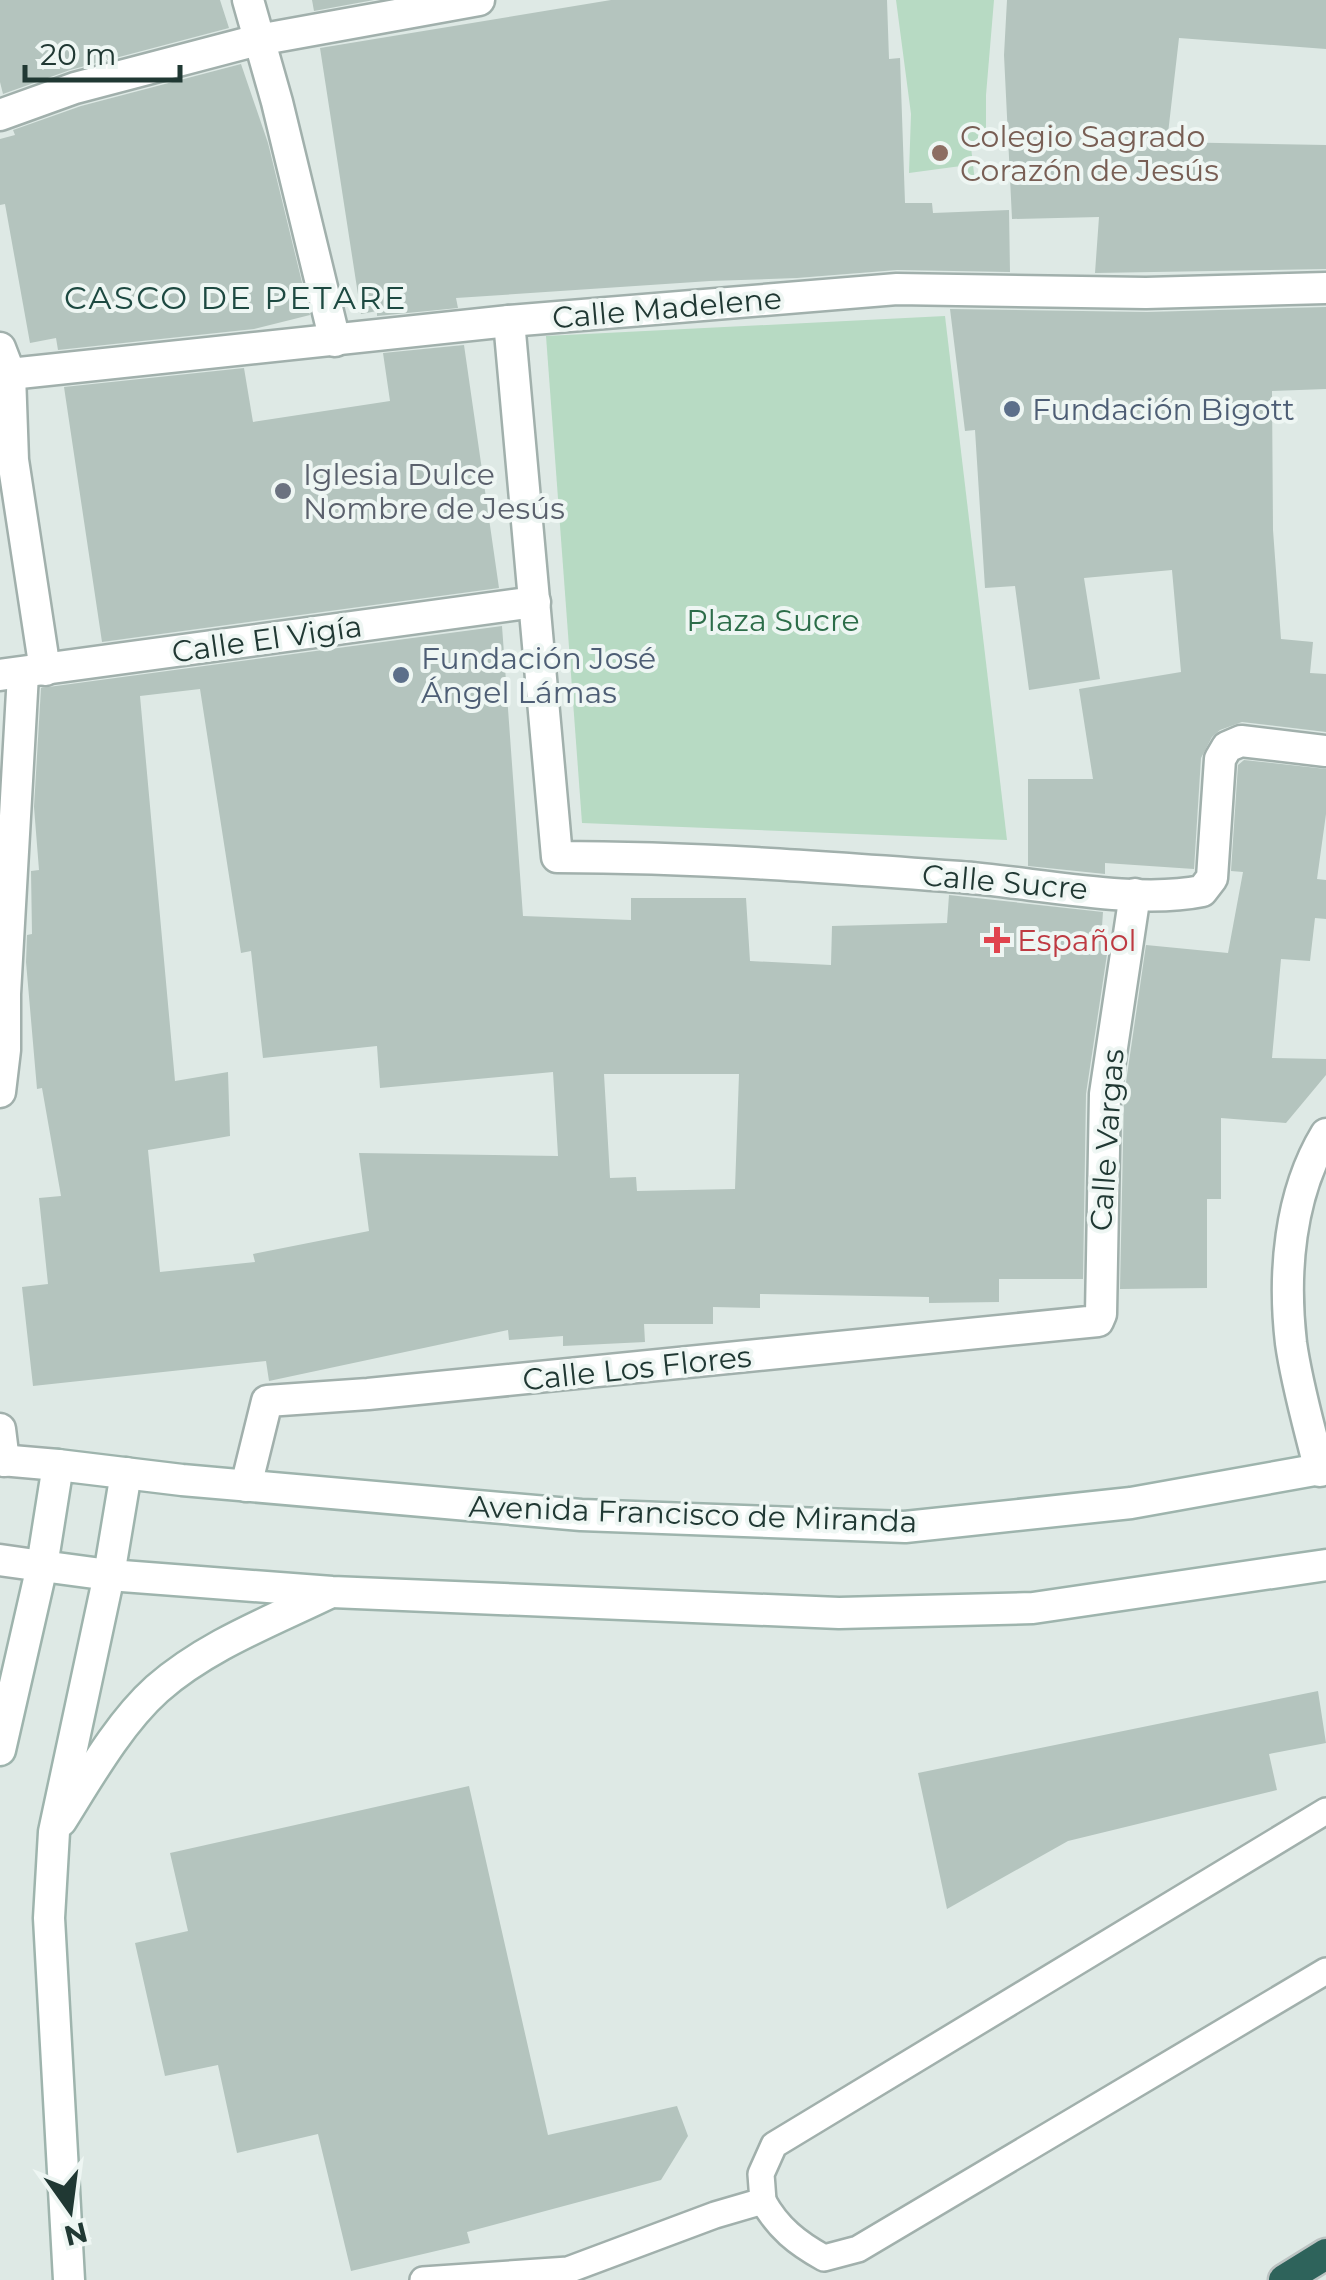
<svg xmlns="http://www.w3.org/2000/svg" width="1326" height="2280" font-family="Montserrat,sans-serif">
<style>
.green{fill:#b7dac3}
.building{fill:#b4c4be;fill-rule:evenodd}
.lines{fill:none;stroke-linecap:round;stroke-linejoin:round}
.service-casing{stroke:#a1b0ac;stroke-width:30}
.minor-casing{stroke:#a1b0ac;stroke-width:35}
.tertiary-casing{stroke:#a1b0ac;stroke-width:35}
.secondary-casing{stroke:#9eb4ad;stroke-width:35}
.motorway-casing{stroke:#bcc3c2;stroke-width:35}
.service{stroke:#fff;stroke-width:25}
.minor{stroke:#fff;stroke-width:30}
.tertiary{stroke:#fff;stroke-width:30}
.secondary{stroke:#fff;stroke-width:30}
.motorway{stroke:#2e635b;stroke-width:30}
.education-dot{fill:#8d6e63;stroke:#eef6f3;stroke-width:4}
.service-dot{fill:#5c6f8a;stroke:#eef6f3;stroke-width:4}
.worship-dot{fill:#6b7280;stroke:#eef6f3;stroke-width:4}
.health-dot{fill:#e0444e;stroke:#eef6f3;stroke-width:4}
.labels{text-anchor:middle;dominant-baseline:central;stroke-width:8;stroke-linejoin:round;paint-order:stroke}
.education-label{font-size:30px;fill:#785e54;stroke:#eef6f3;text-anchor:start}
.street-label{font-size:30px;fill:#203833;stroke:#eef6f3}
.service-label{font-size:30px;fill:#4e5e75;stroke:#eef6f3;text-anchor:start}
.worship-label{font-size:30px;fill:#5b616d;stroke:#eef6f3;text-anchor:start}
.park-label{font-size:30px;fill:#2c6d49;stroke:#eef6f3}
.health-label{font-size:30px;fill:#be3a42;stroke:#eef6f3;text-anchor:start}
.neighbourhood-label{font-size:32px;letter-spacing:2.5px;fill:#1d4941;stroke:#eef6f3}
</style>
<rect width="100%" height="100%" fill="#dee9e5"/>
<g class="green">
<polygon points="896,0 994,0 986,95 986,148 971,147 975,182 961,166 909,173 911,114"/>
<polygon points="945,316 1007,840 582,823 546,336"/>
</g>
<g class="building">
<polygon points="0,0 220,0 229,28 70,70 3,94 0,82"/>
<polygon points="312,0 374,0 314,11"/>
<polygon points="611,0 887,0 889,59 900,58 905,203 932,203 933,213 1009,210 1010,272 897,270 797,278 710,281 456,298 458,308 377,316 377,311 361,314 320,48"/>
<polygon points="1007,0 1326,0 1326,49 1179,38 1167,142 1326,145 1326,269 1095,273 1099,217 1012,219 1004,55"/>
<polygon points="241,64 268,143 310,315 254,329 58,350 56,338 30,343 5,204 0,205 0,139 15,135 13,130 81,106"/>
<polygon points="1326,307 1326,389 1272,391 1273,530 1281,639 1313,642 1310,673 1326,674 1326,732 1242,722 1220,730 1212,737 1201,758 1194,869 1105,863 1105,874 1028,866 1028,779 1093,779 1079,689 1181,672 1172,570 1084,578 1100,679 1029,690 1015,586 985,588 975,430 965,431 950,309 1147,312"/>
<polygon points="464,345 499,588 102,642 64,387 244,368 253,422 390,401 383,353"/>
<path d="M 502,626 L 523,916 L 631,920 L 631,898 L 746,898 L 750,961 L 831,965 L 832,926 L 947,923 L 949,895 L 1103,912 L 1101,941 L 1109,941 L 1086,1094 L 1083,1279 L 999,1279 L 999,1302 L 929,1303 L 929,1297 L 760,1294 L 760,1308 L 713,1307 L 713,1324 L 644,1324 L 645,1342 L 563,1346 L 563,1336 L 509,1340 L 508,1330 L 269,1381 L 266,1361 L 33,1386 L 22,1287 L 48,1284 L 39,1198 L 61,1196 L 42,1088 L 37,1089 L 26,962 L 27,935 L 32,934 L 31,871 L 39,870 L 34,807 L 41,688 ZM 200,689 L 241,953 L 251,951 L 263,1058 L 377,1046 L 380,1088 L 553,1072 L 558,1156 L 359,1153 L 369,1231 L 253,1254 L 255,1262 L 160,1272 L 148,1150 L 230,1136 L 228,1072 L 175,1081 L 140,696 ZM 604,1074 L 739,1074 L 735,1189 L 637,1191 L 636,1177 L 610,1178 Z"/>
<polygon points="1244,760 1326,769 1326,814 1317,879 1326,880 1326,919 1315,918 1310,961 1281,959 1272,1058 1326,1059 1326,1075 1286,1123 1221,1118 1221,1199 1207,1199 1207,1288 1120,1289 1124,1096 1146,945 1228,953 1243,872 1231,871 1238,765"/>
<polygon points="1318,1691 1326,1743 1269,1754 1277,1790 1068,1841 947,1909 918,1773"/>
<polygon points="469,1786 548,2135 677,2106 688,2136 661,2180 467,2232 470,2243 351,2271 318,2134 237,2153 218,2065 165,2076 135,1943 188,1931 170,1853"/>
</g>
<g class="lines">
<defs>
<g id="service">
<path d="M 763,2201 C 778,2228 797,2243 824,2258 L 858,2249 L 1326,1971"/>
<polyline points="423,2280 568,2270 715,2215 763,2201 761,2174 774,2145 1326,1811"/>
</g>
<g id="minor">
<polyline points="248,0 277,102 335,341"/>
<polyline points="0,115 75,88 258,40 479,0"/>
<path d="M 509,321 L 557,857 C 691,857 826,867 960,877 C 1031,882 1135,905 1202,891 L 1212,878 L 1220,759 L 1227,747 L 1241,741 L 1326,751"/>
<polyline points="0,348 10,374 13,460 45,670"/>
<polyline points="10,374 509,321 897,289 1146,293 1326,288"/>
<polyline points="0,675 535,602"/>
<polyline points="0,1092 5,1050 5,994 23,674"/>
<polyline points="0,1429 4,1461"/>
<path d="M 1320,1471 C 1310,1429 1297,1386 1291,1343 C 1283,1274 1289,1195 1326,1134"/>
<polyline points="246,1486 267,1401 368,1394 1098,1321 1101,1314 1105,1094 1135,894"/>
</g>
<g id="tertiary">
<polyline points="0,1460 58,1465"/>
<polyline points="0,1560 42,1566"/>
</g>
<g id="secondary">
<polyline points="42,1566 109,1575 332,1592 839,1613 1033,1608 1326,1565"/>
<polyline points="0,1750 42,1566 58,1465 182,1480 581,1515 905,1527 1131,1503 1326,1468"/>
<path d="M 61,1821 C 88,1778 119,1723 157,1689 C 206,1646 269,1622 327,1594"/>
<polyline points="69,2280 49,1918 54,1832 109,1575 126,1473"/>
</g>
<polyline id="motorway" points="1284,2280 1326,2254"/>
</defs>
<use href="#service" class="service-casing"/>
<use href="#minor" class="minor-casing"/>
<use href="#tertiary" class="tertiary-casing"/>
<use href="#secondary" class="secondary-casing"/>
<use href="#motorway" class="motorway-casing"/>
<use href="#service" class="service"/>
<use href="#minor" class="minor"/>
<use href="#tertiary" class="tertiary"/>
<use href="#secondary" class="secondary"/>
<use href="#motorway" class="motorway"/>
</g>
<circle class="education-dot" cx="940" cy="153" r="10"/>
<g class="service-dot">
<circle cx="1012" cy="409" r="10"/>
<circle cx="401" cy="675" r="10"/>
</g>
<circle class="worship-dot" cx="283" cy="491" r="10"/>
<path class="health-dot" d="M992 925h10v10h10v10h-10v10h-10v-10h-10v-10h10z"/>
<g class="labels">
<g class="education-label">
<text x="960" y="136">Colegio Sagrado<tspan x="960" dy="34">Corazón de Jesús</tspan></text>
</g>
<g class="street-label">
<text transform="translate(667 308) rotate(-5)">Calle Madelene</text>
<text transform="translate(267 639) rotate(-8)">Calle El Vigía</text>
<text transform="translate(1005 882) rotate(5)">Calle Sucre</text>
<text transform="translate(1107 1140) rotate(-86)">Calle Vargas</text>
<text transform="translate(637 1368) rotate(-6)">Calle Los Flores</text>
<text transform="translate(693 1514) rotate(2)">Avenida Francisco de Miranda</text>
</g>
<g class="service-label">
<text x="1032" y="409">Fundación Bigott</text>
<text x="421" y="658">Fundación José<tspan x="421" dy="34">Ángel Lámas</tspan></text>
</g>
<g class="worship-label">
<text x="303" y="474">Iglesia Dulce<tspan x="303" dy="34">Nombre de Jesús</tspan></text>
</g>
<g class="park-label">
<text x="773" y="620">Plaza Sucre</text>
</g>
<g class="health-label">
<text x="1017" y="940">Español</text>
</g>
<g class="neighbourhood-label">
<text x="236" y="297">CASCO DE PETARE</text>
</g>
</g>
<g transform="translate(70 2210) rotate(166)" stroke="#eef6f3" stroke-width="8" paint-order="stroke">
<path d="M0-8L18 38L0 25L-18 38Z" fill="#203833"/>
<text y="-15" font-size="28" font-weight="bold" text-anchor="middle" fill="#203833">N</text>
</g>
<path d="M25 65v15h155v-15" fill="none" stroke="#203833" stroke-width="5"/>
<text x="40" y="65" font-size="30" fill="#203833" stroke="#eef6f3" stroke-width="8" paint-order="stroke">20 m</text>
</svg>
